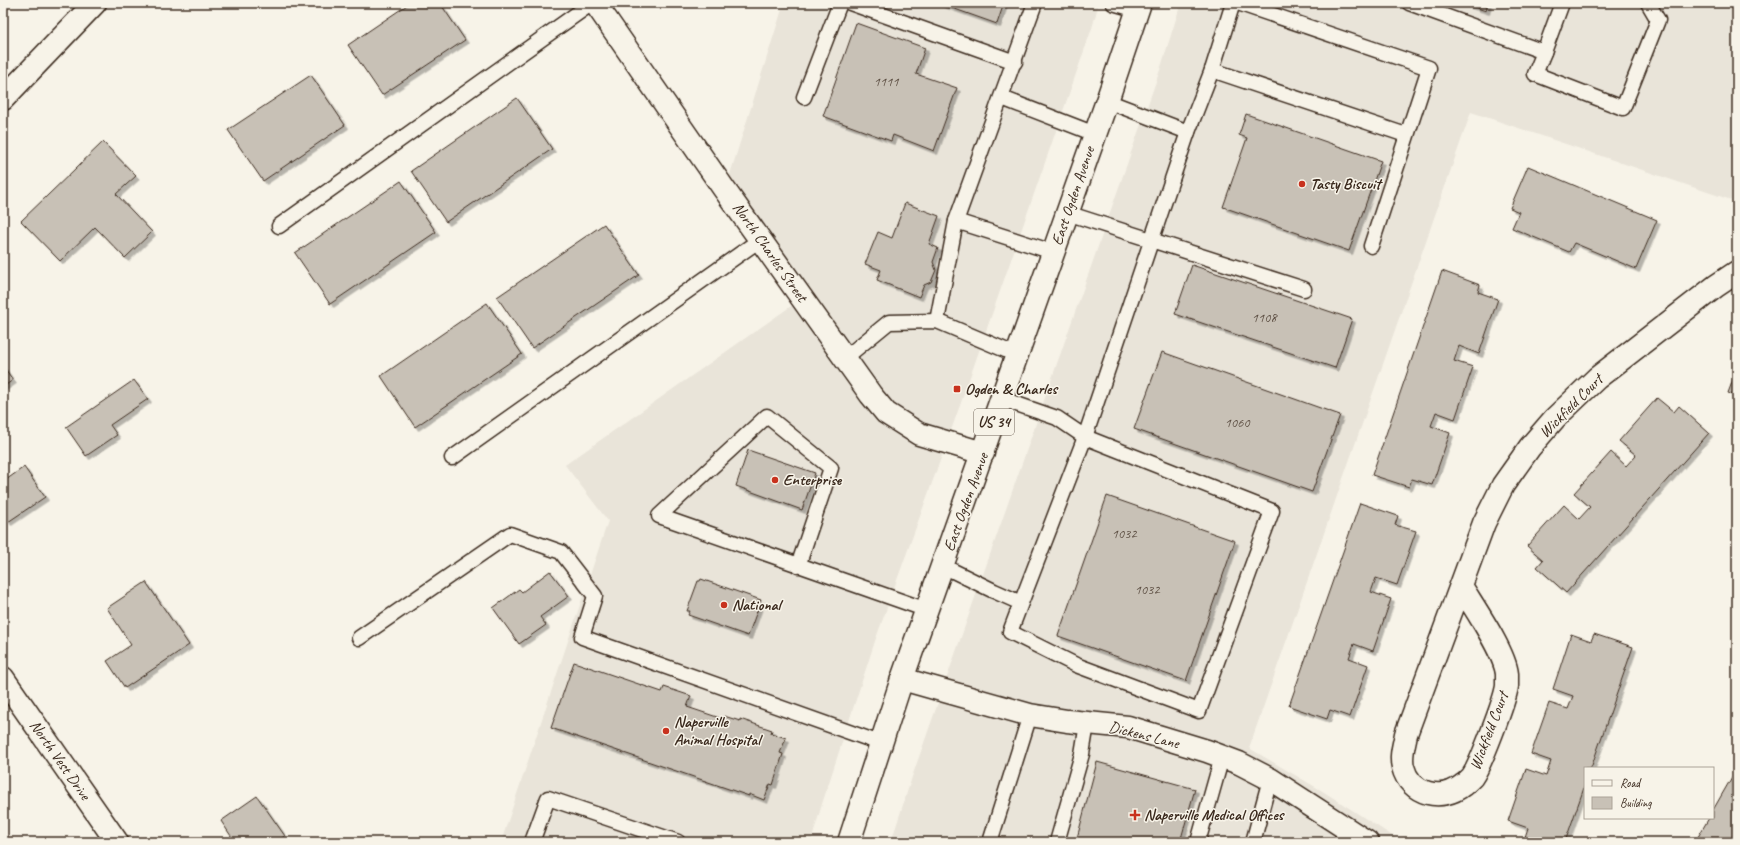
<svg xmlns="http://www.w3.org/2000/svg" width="1740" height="845" font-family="Caveat,sans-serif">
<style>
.built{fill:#e9e4d9}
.building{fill:#c8c1b6;stroke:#3b2a1e;filter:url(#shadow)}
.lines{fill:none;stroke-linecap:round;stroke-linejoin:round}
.service-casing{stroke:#3b2a1e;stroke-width:17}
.minor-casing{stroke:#3b2a1e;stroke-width:25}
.primary-casing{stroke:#3b2a1e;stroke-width:25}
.service{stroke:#f7f3e8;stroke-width:14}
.minor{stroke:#f7f3e8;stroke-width:22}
.primary{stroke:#f7f3e8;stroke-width:22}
.poi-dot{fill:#c8321e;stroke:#f7f3e8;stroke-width:1.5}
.labels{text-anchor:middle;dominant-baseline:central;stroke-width:3;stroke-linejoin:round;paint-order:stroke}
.number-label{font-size:14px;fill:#5e5044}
.shield{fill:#f7f3e8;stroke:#73665b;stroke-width:1}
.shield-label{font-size:15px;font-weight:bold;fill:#3b2a1e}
.poi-label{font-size:16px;font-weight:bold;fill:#3b2a1e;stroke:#f7f3e8;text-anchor:start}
.street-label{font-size:16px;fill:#3b2a1e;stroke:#f7f3e8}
</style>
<defs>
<filter id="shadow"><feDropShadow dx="3.5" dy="3.5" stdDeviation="0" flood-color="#0004"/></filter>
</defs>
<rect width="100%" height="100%" fill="#f7f3e8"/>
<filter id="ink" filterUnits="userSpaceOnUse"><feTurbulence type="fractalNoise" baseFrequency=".025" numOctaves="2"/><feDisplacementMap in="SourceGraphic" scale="8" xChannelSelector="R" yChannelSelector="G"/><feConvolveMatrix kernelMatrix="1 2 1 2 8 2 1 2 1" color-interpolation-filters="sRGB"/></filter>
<g filter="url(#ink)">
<g class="built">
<polygon points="784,3 1099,3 1092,28 963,397 875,641 822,804 811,842 501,842 608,521 565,465 804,297 726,187"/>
<polygon points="1181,3 1737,3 1737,202 1471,112 1249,748 1324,792 1402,842 891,842 912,777 1160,70"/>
</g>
<g class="building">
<polygon points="410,3 440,3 465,40 382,95 348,45"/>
<polygon points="938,3 1004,3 997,24"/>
<polygon points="1462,3 1488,3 1486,11"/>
<polygon points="856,23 925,48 916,74 957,88 934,151 893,135 891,141 823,116"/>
<polygon points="311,75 345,125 263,181 228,130"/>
<polygon points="517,98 552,149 446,222 411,171"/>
<polygon points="1246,114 1381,161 1349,251 1223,207 1247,138 1239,135"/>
<polygon points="103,142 136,176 116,194 152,232 125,258 95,227 60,261 21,221"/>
<polygon points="1528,166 1657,220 1636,269 1574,243 1569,252 1512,228 1519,212 1510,208"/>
<polygon points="401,181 436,232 330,304 295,253"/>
<polygon points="905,203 939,216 929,244 938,248 933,262 936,270 931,282 924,285 919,297 877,280 881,270 865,264 878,232 892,238"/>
<polygon points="604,224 639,275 532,348 497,297"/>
<polygon points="1192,265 1352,319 1335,368 1175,314"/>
<polygon points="1442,271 1480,285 1478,292 1498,299 1479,354 1459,346 1454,361 1473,367 1455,419 1436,412 1431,426 1450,433 1432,485 1412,479 1409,487 1372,475"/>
<polygon points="487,303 522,354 415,427 381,376"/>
<polygon points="1162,352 1340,415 1312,492 1134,429"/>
<polygon points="3,366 13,380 3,387"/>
<polygon points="1737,369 1737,396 1728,393"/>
<polygon points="134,380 148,399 110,425 117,435 86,456 66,427"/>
<polygon points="1657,398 1674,412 1679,406 1709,433 1566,593 1537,567 1543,560 1527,546 1564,505 1579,519 1590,507 1574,493 1611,452 1626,466 1636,455 1619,441"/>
<polygon points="748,450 815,473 802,510 736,486"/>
<polygon points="24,467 45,497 8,522 3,515 3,482"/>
<polygon points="1107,496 1235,541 1186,681 1058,636"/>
<polygon points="1360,503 1398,516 1395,525 1416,531 1397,585 1376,578 1371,592 1391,599 1373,651 1354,644 1349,658 1368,665 1350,717 1330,710 1327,719 1289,706"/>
<polygon points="550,571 569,596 540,617 546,625 519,644 493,608 519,589 522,592"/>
<polygon points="701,579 761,600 748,636 688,615 690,611 687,611 698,581 700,581"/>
<polygon points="146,582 189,645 125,688 107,661 131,645 107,608"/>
<polygon points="1571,634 1591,641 1594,634 1633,647 1591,768 1585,768 1585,785 1565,842 1540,842 1525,837 1528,828 1508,821 1526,769 1546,776 1551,761 1531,754 1549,703 1568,709 1573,696 1553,689"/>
<polygon points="574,662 662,692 664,687 691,696 687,707 723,719 724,716 740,721 740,719 772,730 771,733 786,738 780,753 783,754 773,785 770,784 764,800 749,794 749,796 551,728"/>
<polygon points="1097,762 1195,789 1180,842 1076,842"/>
<polygon points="1736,770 1737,842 1695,842 1709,818 1713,818 1713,810"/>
<polygon points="257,796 285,836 276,842 235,842 221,821"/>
</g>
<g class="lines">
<defs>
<g id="service">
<polyline points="850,3 1015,62"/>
<polyline points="1113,3 1137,10"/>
<polyline points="1238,3 1429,68 1371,246"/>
<polyline points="1409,3 1544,52 1562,3"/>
<polyline points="1544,52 1535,74 1623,108 1658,20 1648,3"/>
<polyline points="1212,70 1406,135"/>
<polyline points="804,97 840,3"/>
<polyline points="1002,98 1095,134"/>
<polyline points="1107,101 1188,132"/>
<polyline points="1067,213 1304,289"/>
<polyline points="956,221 1053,252"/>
<polyline points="279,226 592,3"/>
<polyline points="937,321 956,221 1035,3"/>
<polyline points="845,358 889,322 937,321 1017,355"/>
<polyline points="1002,399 1057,418 1085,437 1188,132 1212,70 1233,3"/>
<polyline points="452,458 761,239"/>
<polyline points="798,566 831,468 767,416 659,516 927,610"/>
<polyline points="943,566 994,591 1021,603 1010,632 1076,665 1199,711 1272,511 1085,437 1021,603"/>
<polyline points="359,638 510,534 561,552 595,596 582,637 880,743"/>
<polyline points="532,842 548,798 678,842"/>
<polyline points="990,842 1030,715"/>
<polyline points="1057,842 1082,754 1087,724"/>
<polyline points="1198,842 1222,757"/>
<polyline points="1253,842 1270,779"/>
<polyline points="1342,842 1345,828"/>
</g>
<g id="minor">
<polyline points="595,3 724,189 871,395 886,413 919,434 983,453"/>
<polyline points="3,99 95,3"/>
<path d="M 1461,586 C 1473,606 1505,652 1507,674 C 1507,678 1507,683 1507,686 C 1505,701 1480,766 1472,777 C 1470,779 1466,783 1463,785 C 1442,802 1410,795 1403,767 C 1400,756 1404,745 1406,734 L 1484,523 L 1503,485 L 1530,447 L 1555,418 L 1597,378 L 1716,286 L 1737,272"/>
<polyline points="3,678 117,842"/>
<polyline points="902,679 1030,715 1067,721 1128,727 1207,751 1239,763 1270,779 1367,842"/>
</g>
<polyline id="primary" points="849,842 902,679 1107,101 1140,3"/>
</defs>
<use href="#service" class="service-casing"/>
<use href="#minor" class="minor-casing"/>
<use href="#primary" class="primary-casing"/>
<use href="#service" class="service"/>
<use href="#minor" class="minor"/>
<use href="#primary" class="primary"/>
</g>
</g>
<g class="poi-dot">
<circle cx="1302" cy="184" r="4"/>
<rect x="953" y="385" width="8" height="8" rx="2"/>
<circle cx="775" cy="480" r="4"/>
<circle cx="724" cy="605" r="4"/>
<circle cx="666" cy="731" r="4"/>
<path d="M1133 809h4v4h4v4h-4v4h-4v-4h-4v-4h4z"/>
</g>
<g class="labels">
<g class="number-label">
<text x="886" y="81">1111</text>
<text x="1264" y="317">1108</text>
<text x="1237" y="422">1060</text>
<text x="1124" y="533">1032</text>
<text x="1147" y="589">1032</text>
</g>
<rect class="shield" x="974" y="409" width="40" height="26" rx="3"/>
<g class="shield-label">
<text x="994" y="422">US 34</text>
</g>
<g class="poi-label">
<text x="1310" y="184">Tasty Biscuit</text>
<text x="965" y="389">Ogden &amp; Charles</text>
<text x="783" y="480">Enterprise</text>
<text x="732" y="605">National</text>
<text x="674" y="722">Naperville<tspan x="674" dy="18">Animal Hospital</tspan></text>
<text x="1144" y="815">Naperville Medical Offices</text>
</g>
<g class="street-label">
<text transform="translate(1073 196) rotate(-71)">East Ogden Avenue</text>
<text transform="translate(770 252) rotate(55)">North Charles Street</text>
<text transform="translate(1571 406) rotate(-45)">Wickfield Court</text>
<text transform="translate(966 502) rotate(-70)">East Ogden Avenue</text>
<text transform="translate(1489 731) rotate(-69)">Wickfield Court</text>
<text transform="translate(1144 735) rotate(14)">Dickens Lane</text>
<text transform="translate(60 760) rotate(55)">North Vest Drive</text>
</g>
</g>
<rect width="1740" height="845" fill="none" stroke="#f7f3e8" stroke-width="16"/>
<rect x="8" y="8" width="1724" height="829" fill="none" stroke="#3b2a1e" stroke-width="1.5" filter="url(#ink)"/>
<rect x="1584" y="767" width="130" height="52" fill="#f7f3e8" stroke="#aca397"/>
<rect x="1592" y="780" width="20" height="6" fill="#f7f3e8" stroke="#aca397"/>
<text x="1620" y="787" font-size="12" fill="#3b2a1e">Road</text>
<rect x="1592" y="797" width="20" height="12" fill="#c8c1b6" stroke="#aca397"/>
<text x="1620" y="807" font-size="12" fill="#3b2a1e">Building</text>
</svg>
